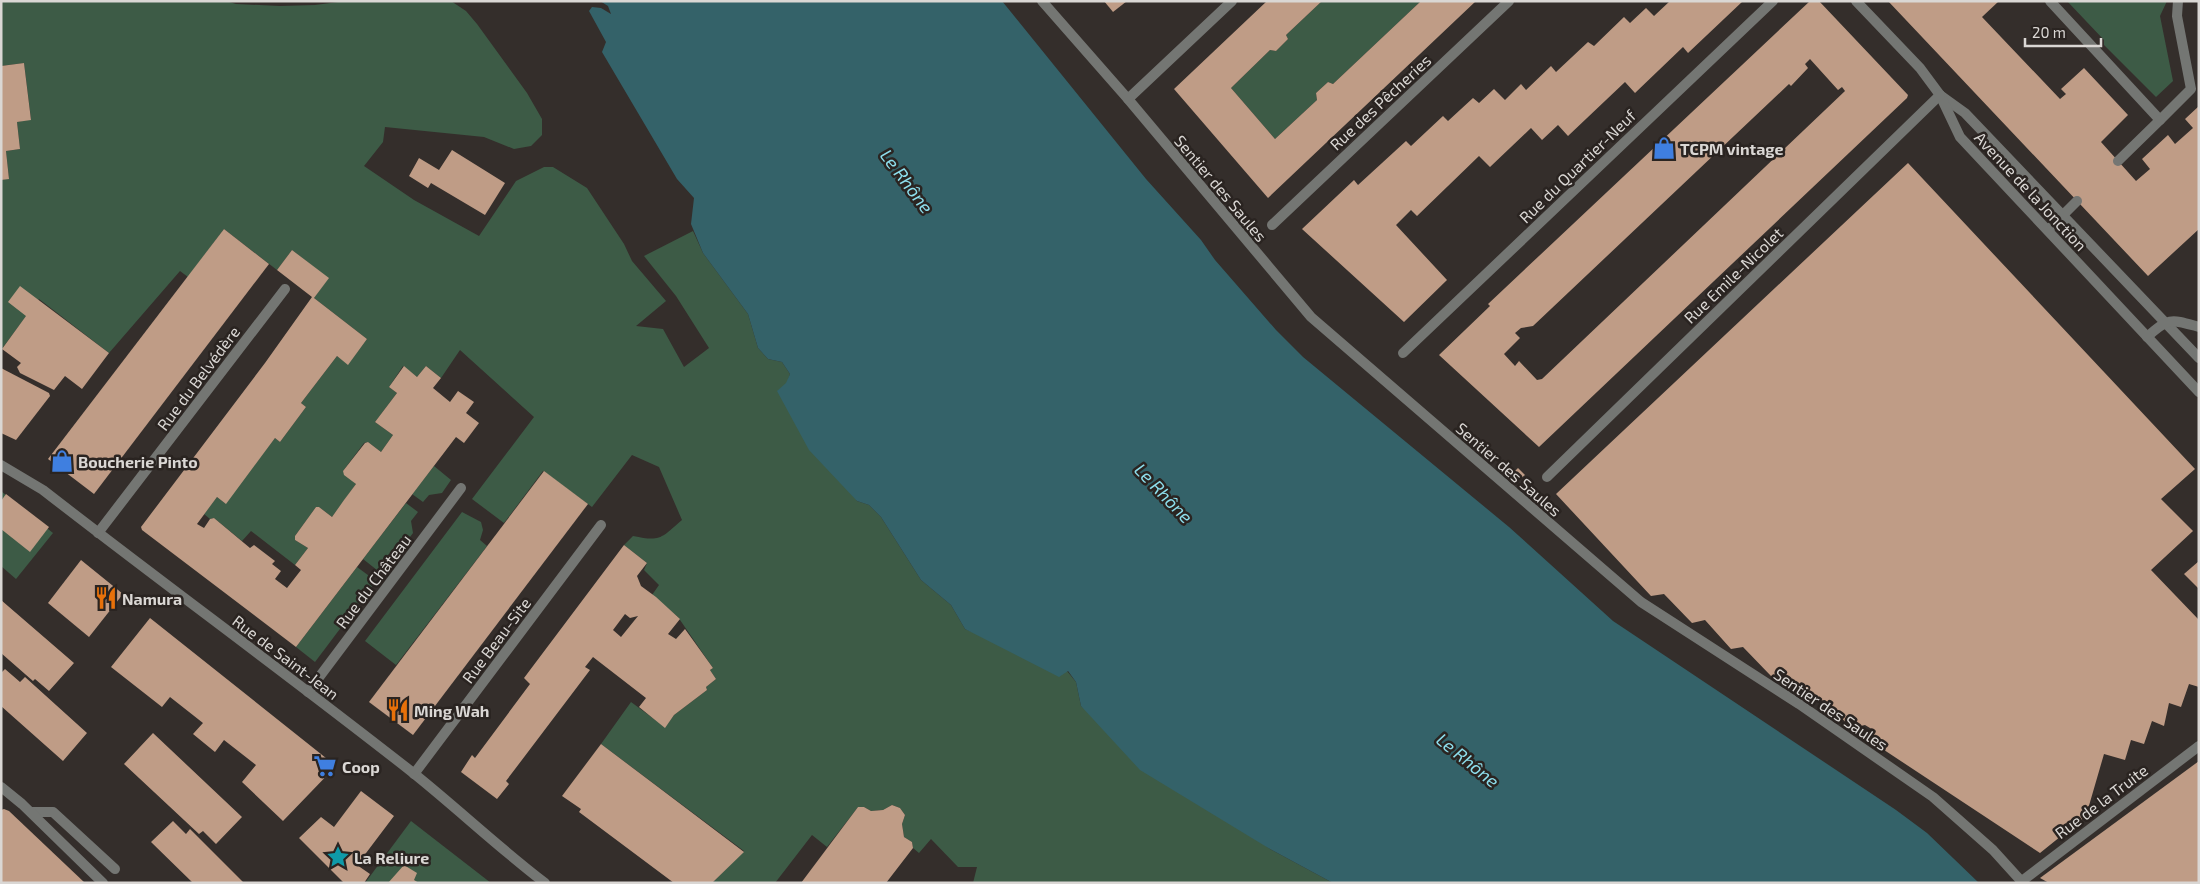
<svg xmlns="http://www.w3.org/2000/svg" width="2200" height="884" font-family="'Exo 2',sans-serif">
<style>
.green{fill:#3d5b46}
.water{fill:#346269}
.building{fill:#bf9c86;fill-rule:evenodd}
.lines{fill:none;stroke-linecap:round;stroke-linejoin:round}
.service{stroke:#747673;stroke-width:10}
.pedestrian{stroke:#747673;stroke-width:10}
.minor{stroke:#747673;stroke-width:10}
.labels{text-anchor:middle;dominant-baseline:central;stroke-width:5;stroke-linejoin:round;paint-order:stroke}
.street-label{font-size:16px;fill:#dad7d4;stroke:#2a2421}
.poi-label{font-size:16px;font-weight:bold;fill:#dad7d4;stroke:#2a2421;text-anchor:start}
.water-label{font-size:18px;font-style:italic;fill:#8ddeec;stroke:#2a2421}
</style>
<rect width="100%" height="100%" fill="#342e2b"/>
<g class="green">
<path d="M 1,1 L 226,1 L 236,4 L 280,6 L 315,5 L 346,1 L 451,1 L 466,11 L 477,24 L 527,93 L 542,119 L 542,135 L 531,146 L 514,149 L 484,137 L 385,127 L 383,142 L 364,166 L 414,200 L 479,236 L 516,181 L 544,167 L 553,167 L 587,188 L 624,244 L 632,261 L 666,301 L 636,326 L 663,329 L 684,367 L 709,348 L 676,296 L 644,256 L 693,231 L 703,253 L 748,314 L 758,348 L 768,359 L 782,362 L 790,374 L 787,383 L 857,501 L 869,505 L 881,517 L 921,580 L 951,605 L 965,629 L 1067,671 L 1076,682 L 1081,706 L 1270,849 L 1333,883 L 973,883 L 977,867 L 958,867 L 931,839 L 919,853 L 913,848 L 912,842 L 904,837 L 902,824 L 905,815 L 900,808 L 892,805 L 883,810 L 871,811 L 864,807 L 858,807 L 827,847 L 812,835 L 775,883 L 712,883 L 744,851 L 601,744 L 631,702 L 665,727 L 674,715 L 707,690 L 706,687 L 716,679 L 710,670 L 713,668 L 678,617 L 652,595 L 659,585 L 644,570 L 647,563 L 624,545 L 633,536 C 661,542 661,538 682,520 L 659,467 L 632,455 L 592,507 L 543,471 L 504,523 L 472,499 L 534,417 L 460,350 L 441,378 L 426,366 L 417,377 L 403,366 L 389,387 L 397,393 L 375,422 L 393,435 L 381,452 L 368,442 L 364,443 L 343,471 L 356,484 L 332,517 L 319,507 L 316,507 L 295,536 L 295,540 L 308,548 L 295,565 L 251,531 L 242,541 L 214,518 L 210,519 L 204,514 L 217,497 L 225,503 L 275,438 L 280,442 L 306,407 L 301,403 L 337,356 L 348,364 L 367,339 L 314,298 L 328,278 L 292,250 L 277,270 L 224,229 L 188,277 L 180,271 L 109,353 L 39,299 L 1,350 L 1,180 L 9,178 L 6,151 L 20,149 L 17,122 L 31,119 L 24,63 L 1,66 Z"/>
<polygon points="1322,1 1421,1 1333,84 1328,82 1316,93 1317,100 1275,139 1231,88 1270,50 1276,51 1288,39 1286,35"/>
<polygon points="2067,1 2167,1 2160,16 2173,81 2156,97 2104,45 2104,40"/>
<polygon points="434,466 451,480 442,493 429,495 423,502 412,494"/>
<polygon points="1,491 53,533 16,579 1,566"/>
<polygon points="406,503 418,512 411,521 413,533 382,574 363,559"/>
<polygon points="462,512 481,522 483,530 480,540 487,546 396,665 365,641"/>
<polygon points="357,567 376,581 315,662 296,647"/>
<polygon points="411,821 491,883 365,883"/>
</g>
<polygon class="water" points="600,1 1002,1 1146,179 1201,240 1215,260 1276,330 1303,357 1509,527 1613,621 1896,810 1927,833 1979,883 1333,883 1270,849 1140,770 1081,706 1076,682 1068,671 1059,677 965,629 951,605 921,580 881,517 869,505 857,501 809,450 777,391 786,383 790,374 782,362 768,359 758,348 748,314 703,253 691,224 694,198 677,179 602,52 606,42 589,11 592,7 601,8 611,14 608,6"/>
<g class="building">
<polygon points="1104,1 1127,1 1113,12"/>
<polygon points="1267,1 1322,1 1286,35 1288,39 1276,51 1270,50 1231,88 1275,139 1317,100 1316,93 1328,82 1333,84 1421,1 1476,1 1268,198 1174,89"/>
<polygon points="1670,1 1743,1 1688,53 1683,47 1635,93 1625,82 1568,136 1558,125 1542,140 1531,128 1490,167 1479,156 1417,216 1411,210 1396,225 1447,280 1404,322 1302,229 1354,180 1358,185 1406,141 1411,146 1443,116 1448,121 1473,98 1479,103 1494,89 1505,100 1521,84 1526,90 1551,66 1556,72 1588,42 1594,46 1624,17 1630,23 1646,8 1654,16"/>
<path d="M 1810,1 L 1819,1 L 1908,95 L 1907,98 L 1539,447 L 1439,355 L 1490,306 L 1488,304 ZM 1810,59 L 1838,90 L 1842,87 L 1845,91 L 1542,379 L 1537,380 L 1519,361 L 1515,366 L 1504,354 L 1520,338 L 1515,333 L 1521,328 L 1533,326 L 1789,84 L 1791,86 L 1808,68 L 1805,64 Z"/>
<polygon points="1888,1 1999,1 1982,17 2060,99 2066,94 2061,89 2084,68 2128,115 2101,142 2136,181 2150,169 2142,159 2168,135 2175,144 2193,128 2185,119 2199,106 2199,229 2148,276"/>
<polygon points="24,63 31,120 17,122 20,149 6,151 9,179 1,180 1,66"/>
<polygon points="452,150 505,183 485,215 431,183 428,188 409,176 419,158 439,170"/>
<polygon points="1908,163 2195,469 2161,499 2193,531 2151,570 2199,620 2199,687 2189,684 2181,707 2169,703 2164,726 2152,721 2144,744 2131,740 2125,760 2104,754 2086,816 2040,853 1869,740 1875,731 1865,725 1851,728 1825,700 1810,702 1783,673 1771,676 1743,647 1731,649 1705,620 1692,623 1664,594 1651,596 1556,494"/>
<polygon points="224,229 269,264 94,494 48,459"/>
<polygon points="292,250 329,278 314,298 367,339 348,365 337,356 301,403 306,407 280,442 275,438 226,504 217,497 197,524 204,528 210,519 214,518 250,548 254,545 275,561 272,564 281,571 275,579 287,588 301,570 295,565 308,548 295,540 295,536 316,507 319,507 332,517 344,500 356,484 344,475 343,471 365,443 368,442 381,452 393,435 375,422 397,393 389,387 404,366 417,377 426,366 441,378 433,388 450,402 458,391 474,402 466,413 479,423 464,443 456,437 296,647 142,530 141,527 265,363 312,297 277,270"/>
<polygon points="20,286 109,353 82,389 65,376 54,390 20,373 17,367 21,363 2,349 26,316 8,302"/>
<polygon points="1,368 49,393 50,396 16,440 1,433"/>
<polygon points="1518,468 1525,475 1520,479 1514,472"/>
<polygon points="544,471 588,504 413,735 369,702"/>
<polygon points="6,494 49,527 30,552 1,529 1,501"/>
<path d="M 624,545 L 647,563 L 637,576 L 641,586 L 656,597 L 680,619 L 668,634 L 676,639 L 685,629 L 713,668 L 710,670 L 716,679 L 706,687 L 707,690 L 674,715 L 665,728 L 639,707 L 646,698 L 593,657 L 585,667 L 590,670 L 506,781 L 509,784 L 497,799 L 461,772 L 472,755 L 475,758 L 530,684 L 524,678 ZM 625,614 L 630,618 L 638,616 L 621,637 L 613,630 Z"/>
<polygon points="81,560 123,594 89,637 48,603"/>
<polygon points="2199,561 2199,589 2184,574"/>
<polygon points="1,600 74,663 49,691 35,679 33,681 1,653"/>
<polygon points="150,618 336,766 283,821 242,782 256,765 224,740 215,752 193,734 203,723 170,697 162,707 111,667"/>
<polygon points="5,669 20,682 25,677 87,733 63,761 1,706 1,673"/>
<polygon points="153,733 242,817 216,844 203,831 199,834 124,764"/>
<polygon points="601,744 662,790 744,852 712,883 674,883 579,812 581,809 562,796"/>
<polygon points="2199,761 2199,883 2049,883 2040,878"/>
<polygon points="361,791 394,816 357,865 370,874 364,883 344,883 299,838 321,817 334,827"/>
<polygon points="892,805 900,808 905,815 902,824 904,837 912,842 913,848 886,883 801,883 858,807 864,807 871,811 883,810"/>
<polygon points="4,809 9,811 85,883 1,883 1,810"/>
<polygon points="173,821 186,834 190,829 244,883 193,883 151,842"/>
<polygon points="404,865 417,873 414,880 419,883 388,883"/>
</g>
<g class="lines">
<g class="service">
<polyline points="2050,1 2160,120 2191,89 2177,16 2178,1"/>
<polyline points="1940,95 1965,113 2199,358"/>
<polyline points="2118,161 2160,120"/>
<polyline points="2048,230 2077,201"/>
<path d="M 2147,337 C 2169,317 2171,319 2199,327"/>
<polyline points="31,812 53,812 115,869"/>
</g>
<polyline class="pedestrian" points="1128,99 1311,317 1641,602 1799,704 1933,797 1993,850 2023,883"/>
<g class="minor">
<polyline points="1042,1 1128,99 1232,1"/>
<polyline points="1856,1 1920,68 1940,95 1960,137 2199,392"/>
<polyline points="1272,225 1509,1"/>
<polyline points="1403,353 1773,1"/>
<path d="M 1,465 L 43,490 C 165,585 290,676 412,772 C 457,808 499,848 545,883"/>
<polyline points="1547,477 1940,95"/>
<polyline points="98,533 285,289"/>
<polyline points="308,692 461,488"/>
<polyline points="414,774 601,525"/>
<polyline points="1,787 22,804 103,883"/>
<polyline points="2022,881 2199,746"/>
</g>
</g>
<defs>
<symbol id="shop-bare" viewBox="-9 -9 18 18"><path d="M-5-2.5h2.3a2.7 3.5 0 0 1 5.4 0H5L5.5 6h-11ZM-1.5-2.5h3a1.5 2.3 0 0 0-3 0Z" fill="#3f7fe0" stroke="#2a2421" stroke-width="2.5" paint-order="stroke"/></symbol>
<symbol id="restaurant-bare" viewBox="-9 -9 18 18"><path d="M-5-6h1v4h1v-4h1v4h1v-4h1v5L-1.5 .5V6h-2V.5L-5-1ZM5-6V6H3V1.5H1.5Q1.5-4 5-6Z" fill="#e8710a" stroke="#2a2421" stroke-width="2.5" paint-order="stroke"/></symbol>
<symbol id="supermarket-bare" viewBox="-9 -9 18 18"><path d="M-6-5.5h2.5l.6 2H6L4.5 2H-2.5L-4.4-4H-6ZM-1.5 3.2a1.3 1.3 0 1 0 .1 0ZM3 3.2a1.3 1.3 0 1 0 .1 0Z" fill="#3f7fe0" stroke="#2a2421" stroke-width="2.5" paint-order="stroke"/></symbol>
<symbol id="sight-bare" viewBox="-9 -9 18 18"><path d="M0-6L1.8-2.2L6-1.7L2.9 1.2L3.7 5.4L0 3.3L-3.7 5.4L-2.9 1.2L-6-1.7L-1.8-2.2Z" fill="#0f9aa8" stroke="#2a2421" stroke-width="2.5" paint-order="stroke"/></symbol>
</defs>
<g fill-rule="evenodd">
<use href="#shop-bare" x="1648" y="132" width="32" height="32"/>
<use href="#shop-bare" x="46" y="445" width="32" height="32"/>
<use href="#restaurant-bare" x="90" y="582" width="32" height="32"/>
<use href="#restaurant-bare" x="382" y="694" width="32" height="32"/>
<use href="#supermarket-bare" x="309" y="750" width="32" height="32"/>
<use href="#sight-bare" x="322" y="841" width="32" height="32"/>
</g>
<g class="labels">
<g class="street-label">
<text transform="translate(1380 102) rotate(-43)">Rue des Pêcheries</text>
<text transform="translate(1577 166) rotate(-44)">Rue du Quartier-Neuf</text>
<text transform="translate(1221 188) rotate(50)">Sentier des Saules</text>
<text transform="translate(2031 191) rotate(47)">Avenue de la Jonction</text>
<text transform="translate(1733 275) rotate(-44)">Rue Emile-Nicolet</text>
<text transform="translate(198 378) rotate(-53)">Rue du Belvédère</text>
<text transform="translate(1509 469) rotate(41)">Sentier des Saules</text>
<text transform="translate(373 581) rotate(-53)">Rue du Château</text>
<text transform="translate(496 640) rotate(-53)">Rue Beau-Site</text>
<text transform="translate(286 657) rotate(37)">Rue de Saint-Jean</text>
<text transform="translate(1831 709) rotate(34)">Sentier des Saules</text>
<text transform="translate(2101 801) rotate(-37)">Rue de la Truite</text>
</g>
<g class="poi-label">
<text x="1680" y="148">TCPM vintage</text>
<text x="78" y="461">Boucherie Pinto</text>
<text x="122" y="598">Namura</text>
<text x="414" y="710">Ming Wah</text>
<text x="342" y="766">Coop</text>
<text x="354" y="857">La Reliure</text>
</g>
<g class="water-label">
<text transform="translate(907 181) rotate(53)">Le Rhône</text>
<text transform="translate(1164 493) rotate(46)">Le Rhône</text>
<text transform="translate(1468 760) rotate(39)">Le Rhône</text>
</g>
</g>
<rect width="2200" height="884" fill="none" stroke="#dad7d4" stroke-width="5"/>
<path d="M2025 38v8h76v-8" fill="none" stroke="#dad7d4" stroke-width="2.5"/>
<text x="2032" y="38" font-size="15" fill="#dad7d4" stroke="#2a2421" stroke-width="4" paint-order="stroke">20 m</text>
</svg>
